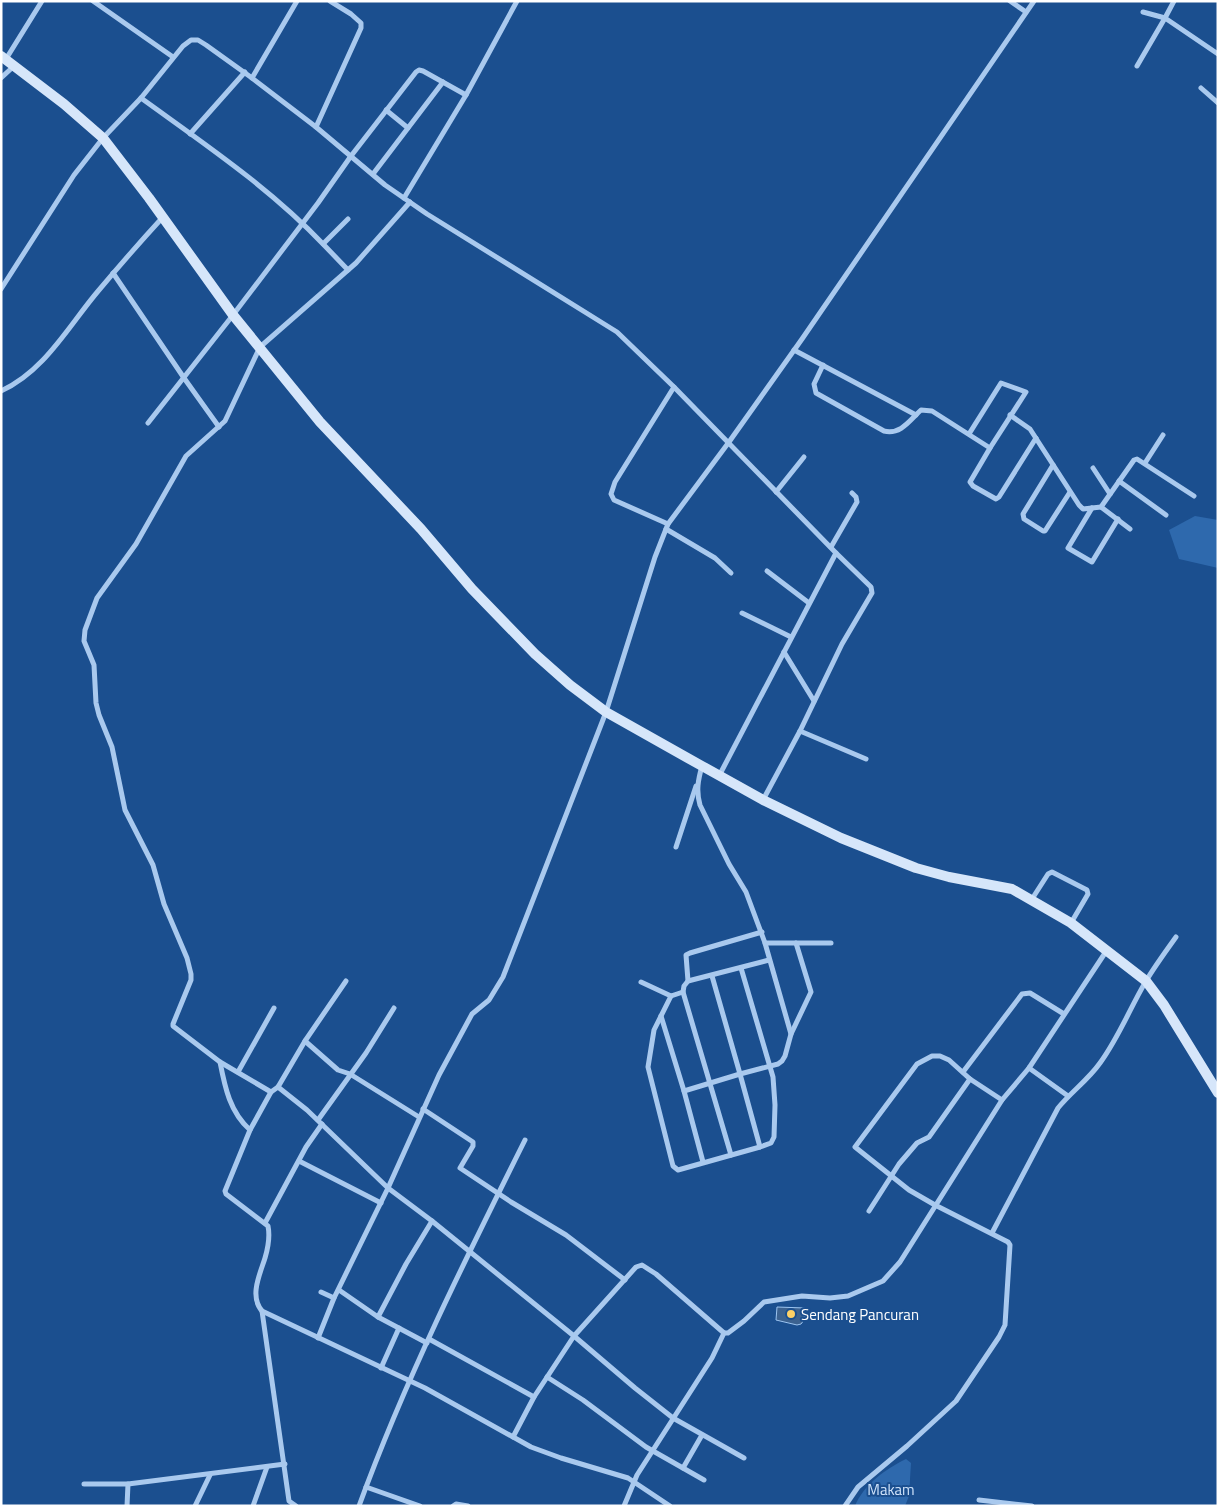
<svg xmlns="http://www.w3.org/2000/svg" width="1219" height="1507" font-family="'Titillium Web',sans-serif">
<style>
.green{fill:#2e69ad}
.water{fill:#3c6290;stroke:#9cc4f0}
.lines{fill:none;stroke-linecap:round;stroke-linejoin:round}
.street{stroke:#a9c9ee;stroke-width:5}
.secondary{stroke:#d6e6fa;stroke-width:10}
.poi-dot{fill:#ffd166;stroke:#1b4f8f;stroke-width:2}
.labels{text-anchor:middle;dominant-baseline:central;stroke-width:4;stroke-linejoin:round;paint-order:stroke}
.poi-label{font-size:15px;fill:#fff;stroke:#1b4f8f;text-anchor:start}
.park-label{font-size:15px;fill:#cfe3fa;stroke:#1b4f8f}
</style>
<rect width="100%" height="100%" fill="#1b4f8f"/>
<g class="green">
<polygon points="1195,516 1218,520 1218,568 1179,559 1169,530"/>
<path d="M 906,1459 L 911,1463 L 909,1496 L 905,1506 L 855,1506 C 863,1485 887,1468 906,1459 Z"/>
</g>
<polygon class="water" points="777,1307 805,1308 804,1320 801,1324 797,1325 776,1320"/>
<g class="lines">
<g class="street">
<polyline points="93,1 173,57"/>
<polyline points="1010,1 1026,12"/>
<polyline points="1174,1 1165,18 1218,54"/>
<polyline points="6,59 42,1"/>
<polyline points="1137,66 1165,18 1143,12"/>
<polyline points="1,78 14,66"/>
<polyline points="252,78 297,1"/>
<polyline points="1201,88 1218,103"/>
<path d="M 141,98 C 203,143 270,188 323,244 L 348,219"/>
<polyline points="386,110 408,128"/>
<polyline points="316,127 361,28 361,23 351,14 330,1"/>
<polyline points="190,134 245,72"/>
<polyline points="373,174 443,82"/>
<polyline points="404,198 466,95 517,1"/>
<polyline points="324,245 348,270"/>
<polyline points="113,273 184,378 219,427"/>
<polyline points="1,289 74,175 103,138 141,98 183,46 191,40 198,40 206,45 252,78 316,127 385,185 427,214 617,332 674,387 836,553 871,587 872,593 842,644 800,731 763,800"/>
<polyline points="794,350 916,415"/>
<path d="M 823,365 L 814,384 L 816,393 L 884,431 C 901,435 910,420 921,410 L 932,411 L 990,448 L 1026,392 L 1001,383 L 969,434"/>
<path d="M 1,391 C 45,371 69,325 99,290 C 120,265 141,241 163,217"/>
<polyline points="1010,415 1030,429 1079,505 1083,509 1101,507 1134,460 1137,459 1194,496"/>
<polyline points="148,423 233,315 318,203 351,156 416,72 419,70 423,71 466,95"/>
<polyline points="990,448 970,482 973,486 996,499 999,497 1036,438"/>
<polyline points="1145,463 1163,435"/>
<polyline points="1053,465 1023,514 1024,519 1043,531 1045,531 1070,492"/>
<polyline points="1093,468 1110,494"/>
<polyline points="1119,481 1166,515"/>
<polyline points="776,492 804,457"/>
<polyline points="1101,507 1130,529"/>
<polyline points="1092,508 1068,548 1092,562 1118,519"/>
<polyline points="668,524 614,500 611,494 615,482 674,387"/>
<polyline points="666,529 715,558 731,573"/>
<polyline points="831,547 857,502 856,497 852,493"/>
<polyline points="767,571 809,603"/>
<polyline points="742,613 791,637"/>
<polyline points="784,652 814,701"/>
<polyline points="800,731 866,759"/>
<path d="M 702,766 C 698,780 696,791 700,805 L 729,864 L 746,892 L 765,943 L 791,1034"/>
<polyline points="719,776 836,553"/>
<polyline points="676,847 696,786"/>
<polyline points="1032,899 1048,874 1052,872 1087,890 1088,894 1071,923"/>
<polyline points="765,943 831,943"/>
<polyline points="769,960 688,981 684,986 683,992 671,996 654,1030 648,1067 673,1166 678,1170 760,1147 740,1074 778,1064 782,1061 785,1056 791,1034 811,992 796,943"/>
<polyline points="741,968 773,1077 775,1105 774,1137 771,1143 760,1147"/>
<polyline points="346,981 305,1041 278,1087 271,1092 220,1062 173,1026 173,1024 191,980 191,974 187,958 164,904 153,865 125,810 112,747 99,715 96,703 94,665 84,641 85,630 97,598 136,544 186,456 225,421 260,347 356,263 410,202"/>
<polyline points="688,981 686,955 690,953 762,932"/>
<polyline points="641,982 671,996"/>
<polyline points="683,992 731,1155"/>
<polyline points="661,1016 684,1091 703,1162"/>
<polyline points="305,1041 338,1070 350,1074 419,1117"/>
<path d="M 220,1062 C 225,1088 230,1112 250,1130"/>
<polyline points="1029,1068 1068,1096"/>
<polyline points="238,1072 274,1008"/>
<polyline points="963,1072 1022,994 1030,993 1064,1014"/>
<polyline points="278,1087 307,1110 388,1188 432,1221 574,1336 635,1388 673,1418 744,1458"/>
<polyline points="684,1091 740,1074 712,976"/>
<path d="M 271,1092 L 250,1130 L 225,1191 L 226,1194 L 268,1226 C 270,1236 268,1248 265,1258 C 260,1274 249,1296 262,1311 L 425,1388 L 531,1447 L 561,1458 L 628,1478 L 670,1506"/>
<polyline points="423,1109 473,1142 473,1146 460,1168 511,1202 566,1235 625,1280"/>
<polyline points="318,1120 366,1053 394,1008"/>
<polyline points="299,1161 381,1203"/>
<polyline points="869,1211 899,1164 917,1143 929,1137 970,1079"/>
<polyline points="265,1223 306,1147 322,1124"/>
<path d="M 992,1233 L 1058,1108 C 1071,1092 1088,1080 1100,1063 C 1119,1037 1130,1008 1146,981 C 1155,966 1166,951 1176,937"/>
<polyline points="339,1290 378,1317 406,1264 432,1221"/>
<polyline points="321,1292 334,1298"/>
<polyline points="262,1311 289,1501 296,1506"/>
<polyline points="378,1317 427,1343"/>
<polyline points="318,1338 334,1298 388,1188 439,1075 472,1014 489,1000 503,977 606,712 655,557 668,524 729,442 802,339 1034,1"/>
<polyline points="429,1339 534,1397 574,1336 636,1267 642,1265 656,1274 724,1333"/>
<polyline points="381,1368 399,1328"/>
<polyline points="547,1377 583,1400 646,1447 704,1480"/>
<polyline points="513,1437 534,1397"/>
<polyline points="683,1468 702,1435"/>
<polyline points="84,1484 128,1484 285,1464"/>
<polyline points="366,1487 420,1506"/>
<polyline points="979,1500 1032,1506"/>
<polyline points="127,1506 128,1484"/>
<polyline points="195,1506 210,1475"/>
<polyline points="253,1506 267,1467"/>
<path d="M 359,1506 C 405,1380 465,1260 525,1140"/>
<polyline points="453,1506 456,1504 468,1506"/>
<polyline points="624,1506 637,1475 712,1358 724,1333 728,1333 744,1321 764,1302 802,1296 830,1298 848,1296 883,1281 900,1262 1002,1100 1029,1068 1107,950"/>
<polyline points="845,1506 858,1487 907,1446 956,1401 999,1337 1005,1325 1010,1245 1008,1242 935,1205 909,1190 855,1147 917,1064 932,1056 940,1056 949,1060 970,1079 1002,1100"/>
</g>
<polyline class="secondary" points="1,56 64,104 103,138 149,198 233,315 320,422 421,529 472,589 535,654 570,685 606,712 702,766 763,800 841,838 916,868 949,877 1012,889 1071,923 1146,981 1164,1005 1218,1093"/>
</g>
<circle class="poi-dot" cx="791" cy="1314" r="5"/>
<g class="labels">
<g class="poi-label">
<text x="801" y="1314">Sendang Pancuran</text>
</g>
<g class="park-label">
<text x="891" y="1489">Makam</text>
</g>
</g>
<rect width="1219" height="1507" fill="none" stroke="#ffffff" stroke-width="5"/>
</svg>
